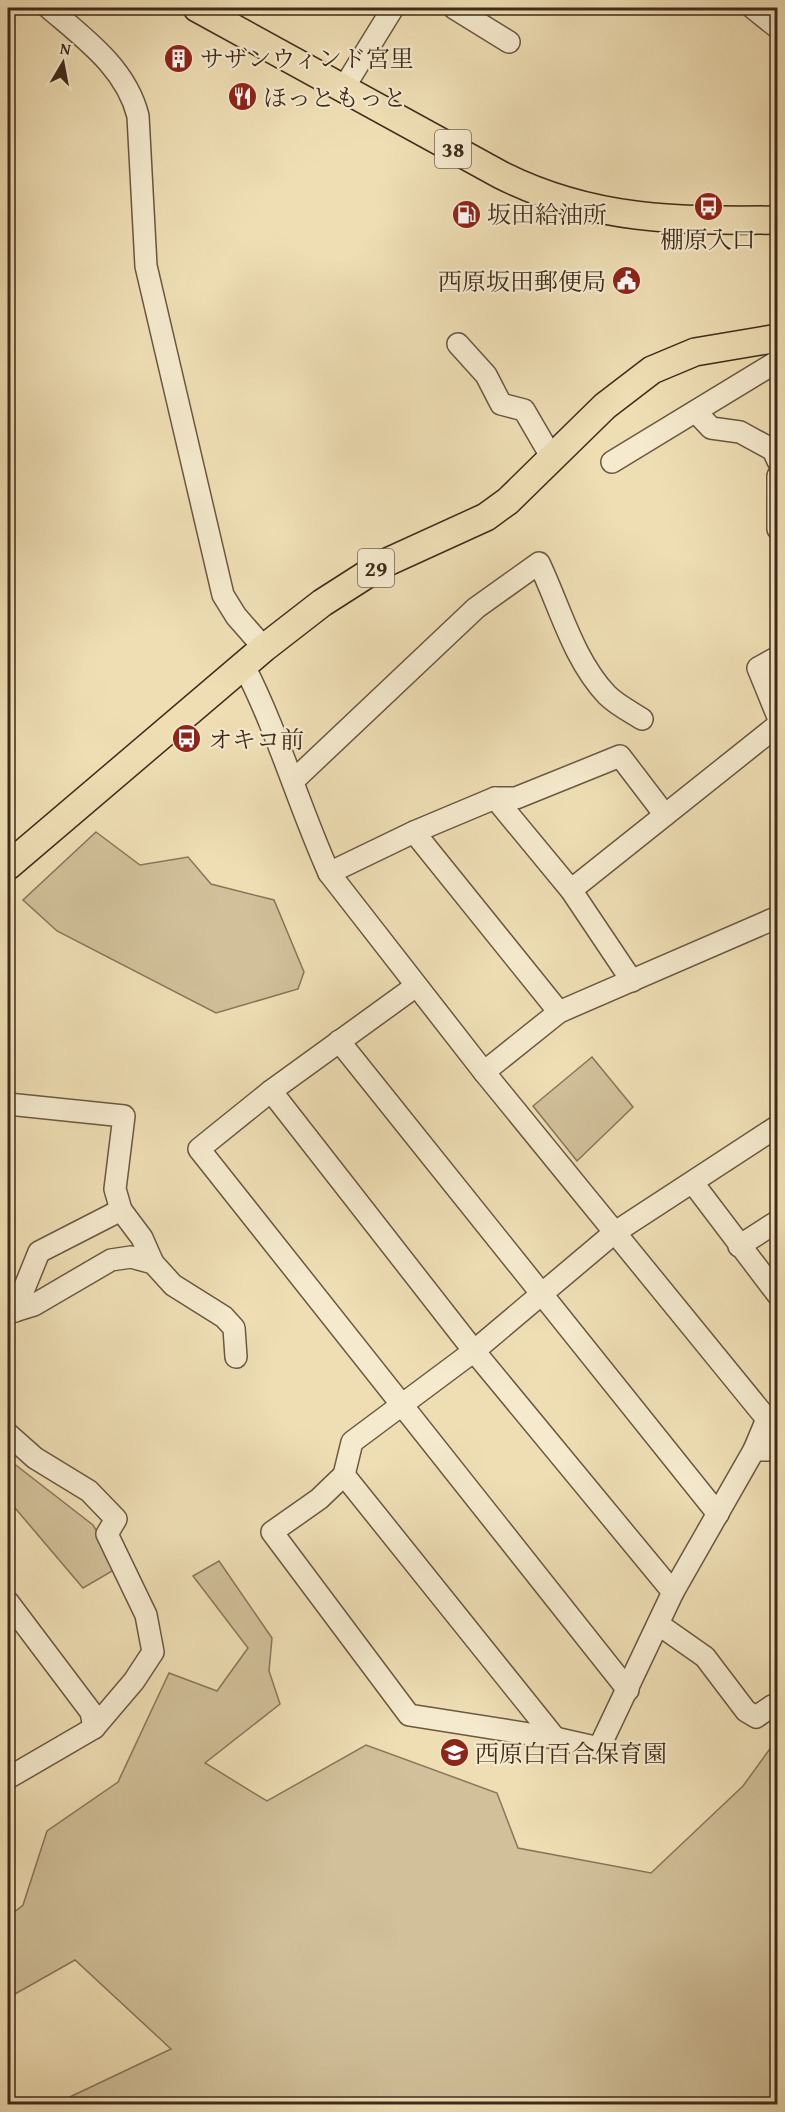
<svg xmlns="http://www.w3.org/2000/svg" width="785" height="2112" font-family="'Gentium Book Plus','Noto Serif JP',serif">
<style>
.green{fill:#d1c09a;stroke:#88765a;stroke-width:1.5}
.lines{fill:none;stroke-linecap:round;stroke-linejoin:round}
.minor-casing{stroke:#6a5840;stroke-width:24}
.major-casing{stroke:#3e2b1a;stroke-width:30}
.minor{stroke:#f5eace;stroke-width:21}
.major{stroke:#efdeb4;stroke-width:27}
.labels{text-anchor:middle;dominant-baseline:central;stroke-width:4.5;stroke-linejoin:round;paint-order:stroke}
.shield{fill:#f5eace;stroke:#756450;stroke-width:1.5}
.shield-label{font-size:22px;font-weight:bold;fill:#3e2b1a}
.poi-label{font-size:24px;fill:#3e2b1a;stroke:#f5eace;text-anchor:start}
</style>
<rect width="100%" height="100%" fill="#efdeb4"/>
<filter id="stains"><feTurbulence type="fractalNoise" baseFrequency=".00333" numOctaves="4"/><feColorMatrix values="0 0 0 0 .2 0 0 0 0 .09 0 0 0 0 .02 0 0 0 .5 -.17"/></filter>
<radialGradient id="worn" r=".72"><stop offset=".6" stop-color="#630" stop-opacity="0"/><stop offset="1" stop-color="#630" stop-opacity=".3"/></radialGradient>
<g class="green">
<polygon points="96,832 140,865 188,857 211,884 274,900 304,972 298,989 216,1013 57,931 23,900"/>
<polygon points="592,1057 633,1107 577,1161 533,1106"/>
<polygon points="8,1459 93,1525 119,1567 83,1588 15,1508 8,1503"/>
<polygon points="219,1561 272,1638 269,1671 280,1704 205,1763 267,1801 366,1745 497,1793 518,1848 651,1873 743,1786 777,1739 777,2104 55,2104 171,2049 75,1960 8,1998 8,1917 23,1905 47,1831 118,1782 169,1673 217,1691 248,1648 193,1576"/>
</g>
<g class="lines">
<defs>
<g id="minor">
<path d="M 49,8 C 85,39 126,68 138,116 L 146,266 L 223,595 L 236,616 L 264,648"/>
<polyline points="454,8 509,42"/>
<polyline points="753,8 778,28"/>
<polyline points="343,89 393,8"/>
<polyline points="458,344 486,375 501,404 524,410 552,458"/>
<polyline points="696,412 711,428 740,432 773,450 778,461"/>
<polyline points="612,462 778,361"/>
<polyline points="778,476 778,529"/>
<polyline points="778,657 758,668 778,717"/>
<path d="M 244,666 C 278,732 298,804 329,873 L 484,1072 L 767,1419"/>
<path d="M 293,781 L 476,608 L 539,563 C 560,607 573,659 607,695 C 617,705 631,712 642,719"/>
<polyline points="495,798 571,890 632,981"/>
<polyline points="414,832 559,1012"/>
<polyline points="329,873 414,832 495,798 516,798 620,756 665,815"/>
<polyline points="571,890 778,725"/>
<polyline points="416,986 271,1091 199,1149 628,1690"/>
<polyline points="339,1041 718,1514"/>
<polyline points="484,1072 559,1012 778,917"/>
<polyline points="271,1091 474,1351 673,1592"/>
<polyline points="8,1104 124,1116 115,1189 121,1210 142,1238 153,1263"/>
<polyline points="778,1126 614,1233 474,1351 352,1442 344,1475 319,1499 272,1532 409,1715 555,1738 599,1748 673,1592 754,1450 767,1419 778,1413"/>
<polyline points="693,1183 778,1295"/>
<polyline points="739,1246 778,1221"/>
<polyline points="15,1311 39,1252 121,1210"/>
<polyline points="8,1313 34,1305 111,1260 131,1257 153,1263 173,1285 224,1317 234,1328 236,1357"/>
<polyline points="8,1434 35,1458 89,1491 116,1519 107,1534 146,1615 153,1652 134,1681 94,1728"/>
<polyline points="754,1450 778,1450"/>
<polyline points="344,1475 555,1738"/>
<polyline points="8,1602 91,1712 94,1728 8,1778"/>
<polyline points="658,1624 705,1657 746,1711 756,1717 772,1706"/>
</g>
<g id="major">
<path d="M 197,8 L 501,175 C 593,221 678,221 778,220"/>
<polyline points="8,866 264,648 322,603 383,564 486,517 508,501 605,406 652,370 695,352 778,338"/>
</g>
</defs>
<use href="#minor" class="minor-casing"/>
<use href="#major" class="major-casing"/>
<use href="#minor" class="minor"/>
<use href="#major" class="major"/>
</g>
<defs>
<symbol id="building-disc" viewBox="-11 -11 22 22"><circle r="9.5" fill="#8f2418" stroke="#f5eace"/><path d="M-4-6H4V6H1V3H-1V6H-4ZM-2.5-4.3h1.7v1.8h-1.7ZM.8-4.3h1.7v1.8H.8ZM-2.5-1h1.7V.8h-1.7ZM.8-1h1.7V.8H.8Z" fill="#fff"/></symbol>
<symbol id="restaurant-disc" viewBox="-11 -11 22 22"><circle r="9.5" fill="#8f2418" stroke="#f5eace"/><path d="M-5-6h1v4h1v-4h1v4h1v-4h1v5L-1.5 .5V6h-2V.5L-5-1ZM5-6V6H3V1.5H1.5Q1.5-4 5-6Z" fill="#fff"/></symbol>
<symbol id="bus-disc" viewBox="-11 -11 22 22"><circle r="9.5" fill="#8f2418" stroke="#f5eace"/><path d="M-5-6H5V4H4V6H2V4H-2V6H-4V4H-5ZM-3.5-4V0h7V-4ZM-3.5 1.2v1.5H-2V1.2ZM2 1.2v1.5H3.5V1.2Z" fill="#fff"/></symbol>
<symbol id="fuel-disc" viewBox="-11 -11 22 22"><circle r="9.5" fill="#8f2418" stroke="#f5eace"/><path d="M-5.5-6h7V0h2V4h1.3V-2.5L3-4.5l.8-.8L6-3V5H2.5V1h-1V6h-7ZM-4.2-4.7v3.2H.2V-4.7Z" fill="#fff"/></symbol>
<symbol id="civic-disc" viewBox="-11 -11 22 22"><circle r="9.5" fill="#8f2418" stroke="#f5eace"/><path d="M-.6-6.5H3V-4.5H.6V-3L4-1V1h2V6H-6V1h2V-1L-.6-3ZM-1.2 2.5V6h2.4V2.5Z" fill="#fff"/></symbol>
<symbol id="school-disc" viewBox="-11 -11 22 22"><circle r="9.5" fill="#8f2418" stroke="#f5eace"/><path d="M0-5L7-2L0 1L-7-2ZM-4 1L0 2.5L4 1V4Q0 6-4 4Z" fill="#fff"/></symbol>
</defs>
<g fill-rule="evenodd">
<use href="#building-disc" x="162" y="42" width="33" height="33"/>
<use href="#restaurant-disc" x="226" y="80" width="33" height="33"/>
<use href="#bus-disc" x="692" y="190" width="33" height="33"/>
<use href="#fuel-disc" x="450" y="198" width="33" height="33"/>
<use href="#civic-disc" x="610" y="264" width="33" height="33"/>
<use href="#bus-disc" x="170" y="722" width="33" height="33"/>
<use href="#school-disc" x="438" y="1736" width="33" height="33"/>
</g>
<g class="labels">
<g class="shield">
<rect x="435" y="130" width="36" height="38" rx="4.5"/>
<rect x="358" y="549" width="36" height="38" rx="4.5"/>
</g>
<g class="shield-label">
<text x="453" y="149">38</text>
<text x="376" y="568">29</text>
</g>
<g class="poi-label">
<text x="200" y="58">サザンウィンド宮里</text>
<text x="263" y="97">ほっともっと</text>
<text x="487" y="214">坂田給油所</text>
<text x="708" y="239" text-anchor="middle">棚原入口</text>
<text x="606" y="281" text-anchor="end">西原坂田郵便局</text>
<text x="208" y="739">オキコ前</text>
<text x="475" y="1753">西原白百合保育園</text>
</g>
</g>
<rect width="785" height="2112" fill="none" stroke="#efdeb4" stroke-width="30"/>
<rect x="9" y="9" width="767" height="2094" fill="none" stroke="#3e2b1a" stroke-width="3"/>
<rect x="15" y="15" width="755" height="2082" fill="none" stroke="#3e2b1a" stroke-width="1.5"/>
<g transform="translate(63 63) rotate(10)" stroke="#f5eace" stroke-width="4.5" paint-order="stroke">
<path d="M0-4.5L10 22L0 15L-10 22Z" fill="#3e2b1a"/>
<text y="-9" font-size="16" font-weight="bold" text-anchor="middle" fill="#3e2b1a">N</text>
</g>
<rect width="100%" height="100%" filter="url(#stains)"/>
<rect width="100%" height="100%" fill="url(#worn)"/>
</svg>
